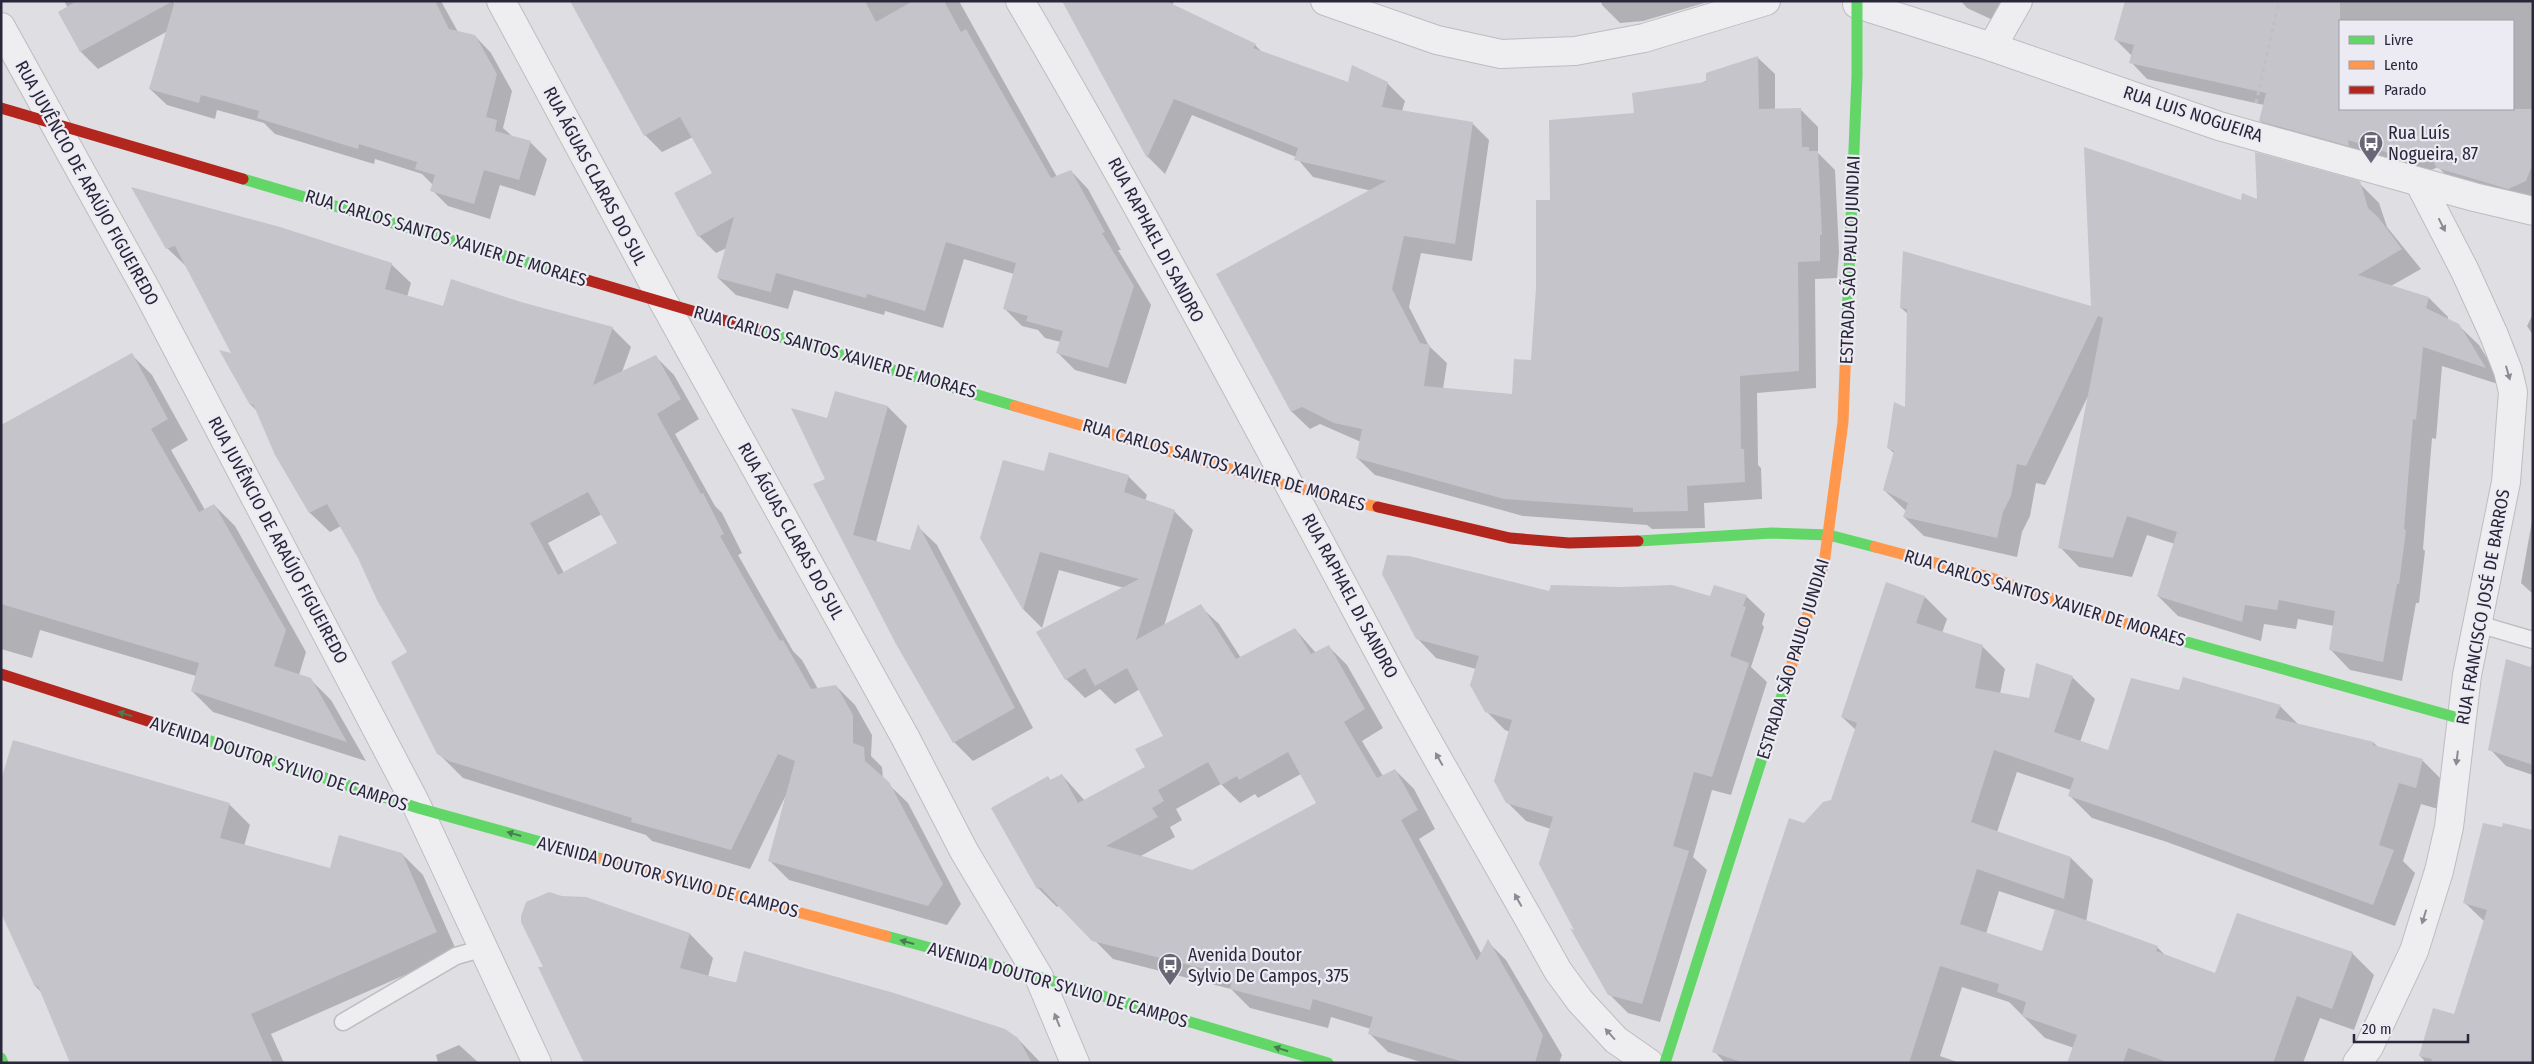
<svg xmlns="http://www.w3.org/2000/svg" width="2534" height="1064" font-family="'Fira Sans Condensed',sans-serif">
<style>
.shadow{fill:#0003;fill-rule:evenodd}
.building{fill:#c5c4ca;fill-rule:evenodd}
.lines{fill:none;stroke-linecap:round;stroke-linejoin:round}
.lane-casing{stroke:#bdbcc1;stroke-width:19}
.street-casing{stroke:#bdbcc1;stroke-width:30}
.path{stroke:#bfbfc5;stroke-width:3;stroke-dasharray:4 4;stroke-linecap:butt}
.lane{stroke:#eeeef0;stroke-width:16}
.street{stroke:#eeeef0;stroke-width:28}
.fast{stroke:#63d668;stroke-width:11}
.slow{stroke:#ff974d;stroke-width:11}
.jam{stroke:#b3261e;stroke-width:11}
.oneway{fill:#8c8a95}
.oneway2{fill:#467e51}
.labels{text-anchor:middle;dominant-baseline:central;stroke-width:4.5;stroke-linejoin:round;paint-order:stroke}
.street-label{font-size:18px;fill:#2a273a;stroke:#ecebf3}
.poi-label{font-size:18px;fill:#2a273a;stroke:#ecebf3;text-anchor:start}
</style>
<rect width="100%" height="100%" fill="#dedee3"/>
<g class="shadow">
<polygon points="64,1 173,1 178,10 194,1 441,1 458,32 475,36 491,53 512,91 503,128 513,137 530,142 547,159 535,196 500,185 490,219 448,206 432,190 433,185 422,174 375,159 374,164 275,134 264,123 217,110 215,119 167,105 150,89 168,31 98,69 81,52 59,13 68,8"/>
<polygon points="825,1 959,1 1057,177 1071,171 1088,189 1121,250 1118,250 1151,305 1126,384 1075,370 1058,353 1061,342 1045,338 1038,330 1022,326 1004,308 1014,274 964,259 943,328 885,311 884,315 794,290 788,309 736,295 718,278 727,248 716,253 699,236 714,173 693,137 662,152 645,135"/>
<polygon points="1063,1 1174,1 1172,6 1255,45 1263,53 1349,84 1387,83 1405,101 1402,111 1472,123 1489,140 1472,261 1421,253 1409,307 1429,346 1447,363 1443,389 1513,395 1532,361 1552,201 1635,114 1757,57 1775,74 1775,110 1801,110 1818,127 1818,153 1835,170 1839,252 1837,278 1815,279 1816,388 1757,393 1758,465 1761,468 1762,499 1704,503 1705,528 1652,529 1647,525 1523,516 1375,475 1357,458 1361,442 1320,424 1310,429 1292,412 1218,275 1372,191 1313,177 1296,157 1192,115 1165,174 1148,157"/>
<polygon points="1601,1 1711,1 1643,21 1620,23 1602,5"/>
<polygon points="1961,1 2005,1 1995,21 1967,8"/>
<path d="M 2126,1 L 2533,1 L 2533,202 L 2456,185 L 2438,167 L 2422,174 L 2277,137 L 2260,121 L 2264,105 L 2147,79 L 2131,62 L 2132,56 L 2115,39 ZM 2340,21 L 2513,21 L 2513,109 L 2340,109 Z"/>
<polygon points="2359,183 2379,203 2387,227 2421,269 2391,286 2429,298 2448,317 2448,320 2458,325 2479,345 2504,386 2442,366 2436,439 2432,438 2423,549 2425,551 2419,603 2416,603 2402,681 2350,670 2331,650 2334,626 2298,619 2296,629 2264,624 2261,641 2178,616 2158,596 2175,544 2147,535 2132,577 2079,567 2060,547 2088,396 2045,485 2036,483 2030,516 2022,532 2017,557 1924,536 1904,517 1906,511 1884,490 1894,453 1888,448 1906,409 1908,314 1901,308 2092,308 2242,202"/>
<path d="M 134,189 L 391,264 L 411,283 L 407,297 L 444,308 L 520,303 L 612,328 L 631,347 L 622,372 L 655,356 L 674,375 L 699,419 L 675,434 L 715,506 L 722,513 L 742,553 L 738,555 L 793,651 L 802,660 L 818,689 L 836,686 L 855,705 L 872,735 L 871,756 L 882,767 L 883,779 L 908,803 L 961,904 L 947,925 L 789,880 L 770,861 L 786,795 L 750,869 L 652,841 L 646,835 L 463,778 L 439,754 L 409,653 L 359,558 L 341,526 L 330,532 L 310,513 L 283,465 L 259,413 L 251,405 L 233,355 L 187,267 L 167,248 ZM 602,514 L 619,544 L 564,573 L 548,543 Z"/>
<polygon points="2533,314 2533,335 2527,326"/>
<polygon points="131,354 152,375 188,440 171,450 205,510 214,505 235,526 306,652 299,675 310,679 331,700 366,761 213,712 192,691 196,676 40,630 32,658 1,649 1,427"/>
<polygon points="888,407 907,426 876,542 911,552 918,527 937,545 1033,728 973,761 954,742 814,485 826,480 828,419"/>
<path d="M 1044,473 L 1128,476 L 1147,495 L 1145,501 L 1174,511 L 1193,530 L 1164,626 L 1200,606 L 1219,624 L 1241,658 L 1295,629 L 1316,653 L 1328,646 L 1347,665 L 1383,728 L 1362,741 L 1383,776 L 1395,770 L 1414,789 L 1435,829 L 1419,839 L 1482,955 L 1488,942 L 1506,960 L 1562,1055 L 1559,1063 L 1424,1063 L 1388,1052 L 1369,1033 L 1371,1029 L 1331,1017 L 1328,1028 L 1250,1008 L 1231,989 L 1113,959 L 1060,905 L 1057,907 L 1038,888 L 1048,777 L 1051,781 L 1062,775 L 1085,801 L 1146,768 L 1165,736 L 1140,689 L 1115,704 L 1100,689 L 1085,698 L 1066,679 L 1124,588 L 1059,570 L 1042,628 L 1024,610 L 981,537 ZM 1301,774 L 1318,803 L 1192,872 L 1139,857 L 1175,837 L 1170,827 L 1182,820 L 1176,809 L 1221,784 L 1240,803 L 1255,794 L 1258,798 Z"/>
<polygon points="2533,515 2533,594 2521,583"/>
<polygon points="1550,592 1711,597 1746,596 1765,614 1762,624 1764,627 1751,667 1767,682 1731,795 1712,790 1693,857 1707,870 1660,1022 1628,1013 1609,994 1577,931 1551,829 1526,821 1507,802 1510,732 1505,730 1486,711 1476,669 1436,658 1417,638"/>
<path d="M 1925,597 L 1947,619 L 1942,633 L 1982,646 L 2005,669 L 2000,694 L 2030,700 L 2072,677 L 2095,699 L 2080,742 L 2109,752 L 2180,692 L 2184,678 L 2281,707 L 2299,725 L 2374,743 L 2379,748 L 2422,760 L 2444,782 L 2438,809 L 2421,804 L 2403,861 L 2415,873 L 2395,926 L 2167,842 L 2092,818 L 2069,795 L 2071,790 L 2017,772 L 1997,832 L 2071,858 L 2093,880 L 2086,922 L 2157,947 L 2166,956 L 2216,974 L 2352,953 L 2374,975 L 2354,1030 L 2320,1018 L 2303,1063 L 2069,1063 L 2074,1048 L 2045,1038 L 2009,1002 L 1962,987 L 1940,1056 L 1960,1063 L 1725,1063 L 1714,1051 L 1805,824 L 1832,801 L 1856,730 L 1842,717 ZM 1999,891 L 2056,910 L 2043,953 L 1986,934 Z"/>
<polygon points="2533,662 2533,775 2506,766 2490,749"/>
<polygon points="229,804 250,825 244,846 331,869 402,854 423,875 457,952 271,1034 284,1063 72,1063 41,992 36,987 1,910"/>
<polygon points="2503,829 2533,1063 2423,1063 2424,1060 2420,1056 2455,1015 2485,922 2465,903"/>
<polygon points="549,894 561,897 586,898 690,934 713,958 708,977 1018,1039 1041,1063 585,1063 544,969 527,902"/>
<polygon points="459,1045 479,1063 438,1063 436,1055"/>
</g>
<g class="building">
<polygon points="77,1 173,1 80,52 58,12"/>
<polygon points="175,1 435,1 449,29 475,35 497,74 486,117 497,120 495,131 531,141 519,180 484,170 474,204 430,191 435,175 415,169 417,162 359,144 358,149 257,118 259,111 231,103 201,95 199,103 149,89"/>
<polygon points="570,1 865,1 876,22 913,1 944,1 961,32 966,29 1051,178 1071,170 1105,232 1102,233 1134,286 1108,368 1056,353 1063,331 1026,321 1028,316 1003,309 1016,263 946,242 925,311 867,294 866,298 776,273 771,292 717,278 734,217 698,237 674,193 712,173 680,117 644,136"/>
<polygon points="1062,1 1166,1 1256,44 1253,48 1348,82 1352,65 1388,82 1382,107 1473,122 1455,244 1404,236 1392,289 1420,343 1430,345 1424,386 1512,394 1514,359 1531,360 1536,288 1536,200 1550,200 1549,120 1634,113 1632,93 1706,82 1706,73 1758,56 1759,109 1801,108 1802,147 1809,147 1809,151 1818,151 1822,235 1820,235 1820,261 1798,262 1799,371 1740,376 1741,449 1744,449 1745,482 1687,486 1688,511 1633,512 1633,508 1504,499 1356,458 1362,429 1334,423 1302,407 1291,412 1216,274 1386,181 1294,160 1298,148 1174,99 1147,158"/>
<polygon points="2125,1 2340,1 2340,109 2533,109 2533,163 2526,181 2508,189 2437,168 2426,149 2404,158 2348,140 2349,146 2259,121 2266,93 2129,63 2134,45 2114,40"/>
<polygon points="2084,147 2241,200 2242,193 2257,199 2255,152 2360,181 2368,208 2378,217 2402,249 2358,275 2429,297 2426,308 2459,324 2486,368 2423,347 2416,420 2413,419 2404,529 2406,530 2399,584 2397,584 2383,662 2329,650 2335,611 2279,600 2277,610 2245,605 2242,622 2157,596 2177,532 2127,516 2113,558 2058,548 2103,318 2098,316 2026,466 2017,464 2011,496 2003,512 1997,538 1903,517 1908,503 1883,490 1894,451 1887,448 1894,402 1905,407 1907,309 1900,308 1903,251 2091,306"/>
<path d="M 131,187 L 280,227 L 392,263 L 385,289 L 443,306 L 451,279 L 521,302 L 613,327 L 593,385 L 656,355 L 681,399 L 657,414 L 701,494 L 703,493 L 724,534 L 720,536 L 755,598 L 780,641 L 783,640 L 811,689 L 836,685 L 853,715 L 853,743 L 864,747 L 865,761 L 889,782 L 943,884 L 928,906 L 768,861 L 795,761 L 778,754 L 731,850 L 631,822 L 632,818 L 449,761 L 437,754 L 391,662 L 407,652 L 377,600 L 358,558 L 327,504 L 309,513 L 275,455 L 253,404 L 250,405 L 219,350 L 231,353 L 175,246 L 166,249 ZM 588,492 L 617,543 L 558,575 L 530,523 Z"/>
<polygon points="132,353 168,419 151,429 199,512 214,504 286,630 274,666 311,678 347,742 191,691 199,663 1,604 1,425"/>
<polygon points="835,391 888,406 853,535 910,550 918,524 1015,708 953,743 896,644 813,484 825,479 791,408 827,418"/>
<path d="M 1049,452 L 1129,475 L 1124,492 L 1175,510 L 1136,640 L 1201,604 L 1236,659 L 1295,628 L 1311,654 L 1329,645 L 1365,709 L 1344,722 L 1377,778 L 1395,769 L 1418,810 L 1401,820 L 1477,961 L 1488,939 L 1543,1035 L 1535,1063 L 1467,1063 L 1368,1034 L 1373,1017 L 1313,999 L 1310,1010 L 1230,989 L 1233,976 L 1092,941 L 1040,887 L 1037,889 L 991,808 L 1048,776 L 1050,780 L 1062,774 L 1078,803 L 1145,767 L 1135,749 L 1163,736 L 1127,668 L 1095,686 L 1085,668 L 1065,680 L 1036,632 L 1139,579 L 1040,552 L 1023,610 L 980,538 L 1003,460 L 1044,471 ZM 1288,752 L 1316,803 L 1192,870 L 1106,846 L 1158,817 L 1152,808 L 1164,801 L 1158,790 L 1208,762 L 1221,785 L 1237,776 L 1239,780 Z"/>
<polygon points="1387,555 1409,556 1549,591 1551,585 1621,587 1672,585 1710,596 1714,585 1747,595 1743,606 1746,607 1730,656 1749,663 1712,777 1694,772 1673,846 1689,851 1642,1004 1608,995 1570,928 1574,930 1539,864 1553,817 1506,803 1494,781 1512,720 1485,712 1470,685 1479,656 1416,639 1382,574"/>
<polygon points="1886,582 1925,596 1916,623 1983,645 1975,688 2029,698 2036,663 2073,676 2054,732 2108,750 2131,678 2179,690 2183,677 2281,705 2275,718 2374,742 2373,745 2423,759 2416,788 2399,783 2379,845 2394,850 2373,905 2143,821 2068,796 2074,778 1994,750 1971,822 2071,857 2064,899 1977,869 1960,924 2042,951 2055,909 2158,946 2156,951 2215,973 2237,913 2353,952 2332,1009 2297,996 2273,1063 2170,1063 2128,1048 2123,1063 2067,1063 2077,1035 2022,1016 2026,1002 1997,992 1999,984 1940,966 1909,1063 1744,1063 1712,1052 1789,818 1804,823 1823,802 1831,800 1857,723 1841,717"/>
<polygon points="2506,659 2533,668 2533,765 2488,750"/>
<polygon points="13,740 230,803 220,838 330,868 339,835 402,853 437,932 251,1014 273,1063 70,1063 38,986 35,987 1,913 1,780"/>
<polygon points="2483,823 2502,827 2503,823 2533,830 2533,1063 2431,1063 2432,1059 2419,1056 2433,1008 2454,1014 2487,910 2463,903"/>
<polygon points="549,892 562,896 586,897 690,933 680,968 736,983 744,951 894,993 1005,1029 1018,1038 1032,1063 584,1063 538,967 543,967 521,922 521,916 526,902"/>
</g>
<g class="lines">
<defs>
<g id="lane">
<polyline points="2478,624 2533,640"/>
<polyline points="343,1022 456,956 484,948"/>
</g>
<g id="street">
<polyline points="501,1 663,301 905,737 964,851 1039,977 1075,1063"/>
<path d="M 1020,1 C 1150,222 1270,449 1391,675 C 1445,774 1503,872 1558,971 L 1580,1001 L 1616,1040 L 1649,1063"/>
<polyline points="1325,1 1437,40 1501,54 1575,51 1644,38 1766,1"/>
<polyline points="1857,4 1992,47 2219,126 2474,197 2533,211"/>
<polyline points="1,27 147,291 415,802 537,1063"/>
<polyline points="1992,47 2018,1"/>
<polyline points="2357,1063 2369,1047 2414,951 2439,871 2449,827 2467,675 2506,482 2513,392 2508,371 2494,335 2465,271 2419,182"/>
</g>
</defs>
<use href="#lane" class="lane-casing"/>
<use href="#street" class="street-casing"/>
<polyline class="path" points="2256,103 2279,1"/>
<use href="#lane" class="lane"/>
<use href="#street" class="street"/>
<g class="fast">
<polyline points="243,179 587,280"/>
<polyline points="757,330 1015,406"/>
<polyline points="1846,345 1857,76 1857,1"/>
<polyline points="1638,541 1772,533 1829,535 1875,547"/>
<polyline points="2151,632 2462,719"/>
<polyline points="173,729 418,808 602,859"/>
<polyline points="886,936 1039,977 1328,1063"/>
<polyline points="1,1058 3,1063"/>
<polyline points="1665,1063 1790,670"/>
</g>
<g class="slow">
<polyline points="1015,406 1292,487 1378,507"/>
<polyline points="1875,547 1985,576 2151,632"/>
<polyline points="1790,670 1824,564 1843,422 1846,345"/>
<polyline points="602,859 886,936"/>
</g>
<g class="jam">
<polyline points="1,108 243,179"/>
<polyline points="587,280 757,330"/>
<polyline points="1378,507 1510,538 1569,543 1638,541"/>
<polyline points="1,674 173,729"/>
</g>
</g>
<defs><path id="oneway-solid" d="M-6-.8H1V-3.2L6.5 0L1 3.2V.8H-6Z" transform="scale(1.25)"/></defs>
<g class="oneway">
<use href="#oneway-solid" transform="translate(2442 225) rotate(63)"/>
<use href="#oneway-solid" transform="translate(2508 373) rotate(74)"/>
<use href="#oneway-solid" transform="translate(2457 758) rotate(97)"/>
<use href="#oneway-solid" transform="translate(1439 759) rotate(-119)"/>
<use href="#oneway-solid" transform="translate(1518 900) rotate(-119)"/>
<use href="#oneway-solid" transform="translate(2424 917) rotate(107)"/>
<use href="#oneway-solid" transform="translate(1057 1020) rotate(-112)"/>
<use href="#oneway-solid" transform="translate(1610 1034) rotate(-132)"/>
</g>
<g class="oneway2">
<use href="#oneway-solid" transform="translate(125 714) rotate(-162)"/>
<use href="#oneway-solid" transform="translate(514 834) rotate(-164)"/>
<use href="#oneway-solid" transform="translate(907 942) rotate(-165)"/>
<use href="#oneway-solid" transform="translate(1281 1049) rotate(-163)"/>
</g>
<defs>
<symbol id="bus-pin" viewBox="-11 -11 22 30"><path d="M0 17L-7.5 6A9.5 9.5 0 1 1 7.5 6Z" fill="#696775" stroke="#ecebf3"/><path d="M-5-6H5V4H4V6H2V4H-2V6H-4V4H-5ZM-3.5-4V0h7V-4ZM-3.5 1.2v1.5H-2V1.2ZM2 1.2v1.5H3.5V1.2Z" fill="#fff"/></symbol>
</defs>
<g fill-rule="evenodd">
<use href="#bus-pin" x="2357" y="129" width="28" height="38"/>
<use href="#bus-pin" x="1156" y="951" width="28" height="38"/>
</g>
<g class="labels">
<g class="street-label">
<text transform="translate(2193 114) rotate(18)">RUA LUIS NOGUEIRA</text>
<text transform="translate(595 176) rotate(62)">RUA ÁGUAS CLARAS DO SUL</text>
<text transform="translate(87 183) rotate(61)">RUA JUVÊNCIO DE ARAÚJO FIGUEIREDO</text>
<text transform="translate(446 238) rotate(17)">RUA CARLOS SANTOS XAVIER DE MORAES</text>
<text transform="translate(1156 240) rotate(62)">RUA RAPHAEL DI SANDRO</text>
<text transform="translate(1850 260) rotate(-88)">ESTRADA SÃO PAULO JUNDIAI</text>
<text transform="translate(835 352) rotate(16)">RUA CARLOS SANTOS XAVIER DE MORAES</text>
<text transform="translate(1224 465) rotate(16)">RUA CARLOS SANTOS XAVIER DE MORAES</text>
<text transform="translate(791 531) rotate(61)">RUA ÁGUAS CLARAS DO SUL</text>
<text transform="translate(278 540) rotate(62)">RUA JUVÊNCIO DE ARAÚJO FIGUEIREDO</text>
<text transform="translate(1350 596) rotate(62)">RUA RAPHAEL DI SANDRO</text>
<text transform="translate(2045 598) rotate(17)">RUA CARLOS SANTOS XAVIER DE MORAES</text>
<text transform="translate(2483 607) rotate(-80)">RUA FRANCISCO JOSÉ DE BARROS</text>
<text transform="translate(1793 659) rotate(-73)">ESTRADA SÃO PAULO JUNDIAI</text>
<text transform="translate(279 764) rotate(18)">AVENIDA DOUTOR SYLVIO DE CAMPOS</text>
<text transform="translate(668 877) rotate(15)">AVENIDA DOUTOR SYLVIO DE CAMPOS</text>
<text transform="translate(1058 985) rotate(16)">AVENIDA DOUTOR SYLVIO DE CAMPOS</text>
</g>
<g class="poi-label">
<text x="2388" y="133">Rua Luís<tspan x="2388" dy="21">Nogueira, 87</tspan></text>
<text x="1188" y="955">Avenida Doutor<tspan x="1188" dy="21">Sylvio De Campos, 375</tspan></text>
</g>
</g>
<rect width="2534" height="1064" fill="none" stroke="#2a273a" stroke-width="5"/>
<rect x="2339" y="20" width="175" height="90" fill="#ecebf3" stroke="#9e9da9"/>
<rect x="2349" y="36" width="25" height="8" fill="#63d668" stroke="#9e9da9"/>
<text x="2384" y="45" font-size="15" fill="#2a273a">Livre</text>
<rect x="2349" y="61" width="25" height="8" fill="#ff974d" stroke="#9e9da9"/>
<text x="2384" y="70" font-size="15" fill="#2a273a">Lento</text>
<rect x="2349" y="86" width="25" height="8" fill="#b3261e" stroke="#9e9da9"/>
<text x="2384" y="95" font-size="15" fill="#2a273a">Parado</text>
<path d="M2354 1034v8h114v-8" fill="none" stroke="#2a273a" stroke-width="2.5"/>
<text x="2362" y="1034" font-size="15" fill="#2a273a" stroke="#ecebf3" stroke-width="4" paint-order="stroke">20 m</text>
</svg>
